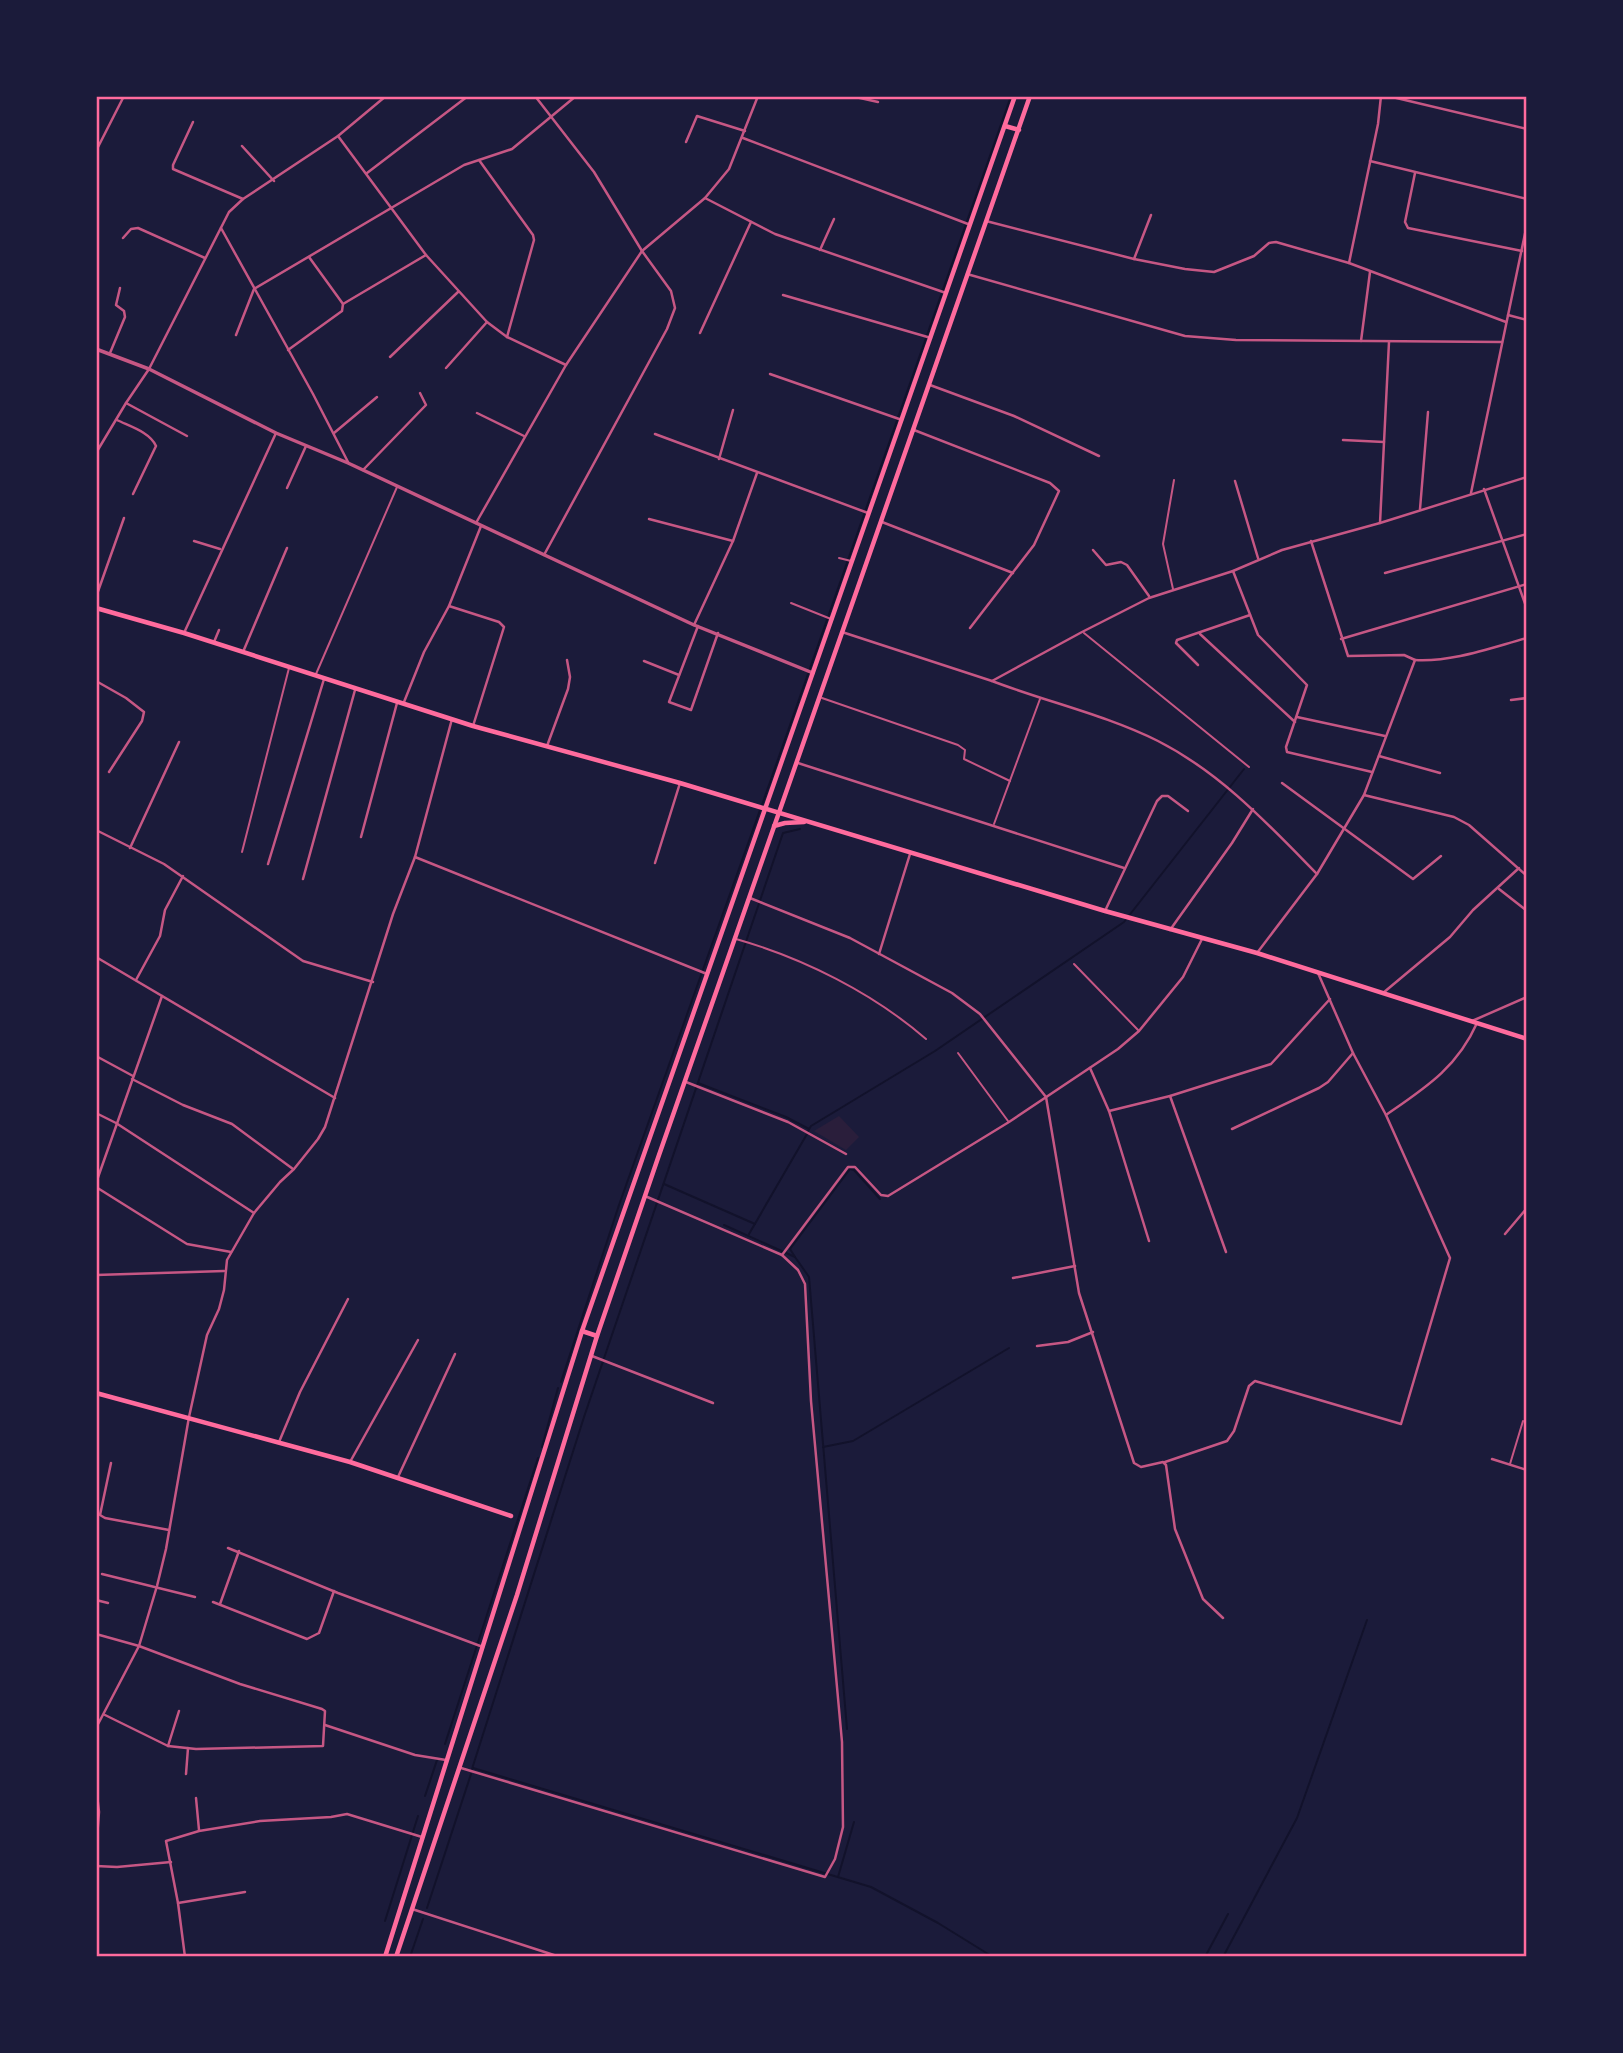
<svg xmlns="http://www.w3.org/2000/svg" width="1623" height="2053" font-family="'Asap Condensed',sans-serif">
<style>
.green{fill:#2a1e3b}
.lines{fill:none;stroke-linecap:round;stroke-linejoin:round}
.stream{stroke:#12122b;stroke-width:2}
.service{stroke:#c65784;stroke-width:2}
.minor{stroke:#c65784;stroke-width:2.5}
.tertiary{stroke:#c65784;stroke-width:3.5}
.secondary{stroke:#ff6b9d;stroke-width:4.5}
.primary{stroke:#ff6b9d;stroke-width:4.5}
.neatline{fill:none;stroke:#ff6b9d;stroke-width:2.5}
</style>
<rect width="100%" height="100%" fill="#1b1b3a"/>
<polygon class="green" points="839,1116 859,1137 846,1150 814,1131"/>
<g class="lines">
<g class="stream">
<polyline points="762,805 1011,96"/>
<polyline points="698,1083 786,1117 809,1129"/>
<polyline points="808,1131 811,1126 935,1051 1124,922 1244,769"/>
<polyline points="664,1184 755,1224"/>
<polyline points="724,1225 795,1257 809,1277 847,1729"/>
<polyline points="749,1234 807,1134"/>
<polyline points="795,1257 790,1249 850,1169 854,1170 880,1199"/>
<polyline points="561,1382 619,1205 760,810"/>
<polyline points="542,1447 558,1388"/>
<polyline points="823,1447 853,1441 1009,1348"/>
<polyline points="445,1744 538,1458"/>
<polyline points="473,1768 871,1887 938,1923 993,1957"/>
<polyline points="472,1769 584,1417 783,833 800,829"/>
<polyline points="425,1796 437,1760"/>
<polyline points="838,1877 854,1822"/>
<polyline points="427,1908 471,1774"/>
<polyline points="385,1921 418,1816"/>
<polyline points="411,1954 423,1919"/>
<polyline points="1205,1957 1228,1914"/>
<polyline points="1223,1957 1297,1818 1367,1620"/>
</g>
<g class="service">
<polyline points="839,558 851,561"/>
<polyline points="1173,589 1163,544 1174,480"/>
<polyline points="791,603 831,619"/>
<polyline points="1084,633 1249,767"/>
<polyline points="316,674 397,487"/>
<polyline points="822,698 958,745 965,750 964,759 1010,781"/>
<polyline points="994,824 1040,699"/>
<polyline points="242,852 289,668"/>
<path d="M 736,939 C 803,958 873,993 926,1039"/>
<polyline points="1074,964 1139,1031"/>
<polyline points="958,1053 1008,1121"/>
<polyline points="1510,1464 1523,1421"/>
</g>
<g class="minor">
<polyline points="535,96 594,172 642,251 671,291 675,308 667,329 544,555"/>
<polyline points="851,96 878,102"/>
<polyline points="1388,96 1527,129"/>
<polyline points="193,122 173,165 173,169 243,199"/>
<polyline points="338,136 426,255 487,322 507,337 566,365"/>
<polyline points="743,138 968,224"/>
<polyline points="686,142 697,116 745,131"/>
<polyline points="242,146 274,181"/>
<polyline points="96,151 124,96"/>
<polyline points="479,160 533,235 534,240 507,337"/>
<polyline points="1370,161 1527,199"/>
<polyline points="367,173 468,96"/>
<polyline points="1415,173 1405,222 1408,228 1522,251"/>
<polyline points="705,198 775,234 946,293"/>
<polyline points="986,221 1134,259 1185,269 1214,272 1254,256 1269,243 1276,242 1349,263 1506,322"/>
<polyline points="221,228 313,394 348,462"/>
<polyline points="123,238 131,229 138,228 205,258"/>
<polyline points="820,250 834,219"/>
<polyline points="1134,259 1151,215"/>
<polyline points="1349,263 1378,124 1381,96"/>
<polyline points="967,274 1185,336 1236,340 1502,342"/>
<polyline points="783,295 931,338"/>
<polyline points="343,304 426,255"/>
<polyline points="1508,315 1527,320"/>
<polyline points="700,333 751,222"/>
<polyline points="236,335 254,289 464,165 512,149 576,96"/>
<polyline points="1361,341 1370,272"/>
<polyline points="288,350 342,311 343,304 309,257"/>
<polyline points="110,353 125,317 124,311 116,305 120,288"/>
<polyline points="390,357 458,292"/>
<polyline points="446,368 487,322"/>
<polyline points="770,374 902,420"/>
<polyline points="930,385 1014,416 1099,456"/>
<polyline points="126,403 187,436"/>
<polyline points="477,413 524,436"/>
<path d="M 117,420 C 129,426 150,432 156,446 L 133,494"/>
<polyline points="914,430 1050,483 1059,491 1034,545 970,628"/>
<polyline points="334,433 377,397"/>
<polyline points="655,434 868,513"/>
<polyline points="1343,440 1384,442"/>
<polyline points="96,453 126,403 149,369 229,212 243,199 338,136 386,96"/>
<polyline points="719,459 733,410"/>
<polyline points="363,470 426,405 420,393"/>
<polyline points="1235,481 1258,558"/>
<polyline points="287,488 306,446"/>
<polyline points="1484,489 1527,609"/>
<polyline points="1471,493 1527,224"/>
<polyline points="1420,509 1428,412"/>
<polyline points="649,519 733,541"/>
<polyline points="882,522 1013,573"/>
<polyline points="476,523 566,365 642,251 705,198 729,169 758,96"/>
<polyline points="1380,523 1389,342"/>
<polyline points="194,541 220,549"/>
<polyline points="1093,550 1106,565 1121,562 1127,565 1149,596"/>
<polyline points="1233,571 1258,635 1307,685 1286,747 1287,752 1372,772"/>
<polyline points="1385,573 1527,534"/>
<polyline points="96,597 124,518"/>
<polyline points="449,606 499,622 504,627 473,726"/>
<polyline points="694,625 733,541 757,473"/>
<polyline points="698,626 669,702 691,710 718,633"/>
<polyline points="842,632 992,681 1082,632 1149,598 1233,571 1282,550 1380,523 1527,477"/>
<polyline points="184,633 276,433"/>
<polyline points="1200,634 1295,722"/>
<polyline points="1341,639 1527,584"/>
<polyline points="214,642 219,630"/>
<polyline points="243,652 287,548"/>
<path d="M 1415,660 C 1453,662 1490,648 1527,638"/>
<polyline points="644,661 679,675"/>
<polyline points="1198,665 1176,643 1177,640 1250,615"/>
<polyline points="96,681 126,698 144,712 142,721 109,772"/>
<path d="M 992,681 C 1047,702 1106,715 1158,741 C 1221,773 1268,824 1317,874"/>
<polyline points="1511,700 1527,698"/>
<polyline points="404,702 424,652 449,606 481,526"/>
<polyline points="1297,717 1385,736"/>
<polyline points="547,746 568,689 570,677 567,660"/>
<polyline points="1379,756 1440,773"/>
<polyline points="798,763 1124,868"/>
<polyline points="1282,783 1413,879 1441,856"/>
<polyline points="1364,795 1454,817 1469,825 1527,876"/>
<polyline points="96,830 164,864 303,961 373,982"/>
<polyline points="361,837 397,703"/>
<polyline points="130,848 179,742"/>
<polyline points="415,857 707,974"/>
<polyline points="655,863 680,783"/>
<polyline points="268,864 324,679"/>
<polyline points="303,879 355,690"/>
<polyline points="1499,889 1527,911"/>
<polyline points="750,898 850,938 952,993 980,1014 1046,1097 1079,1293 1134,1463 1141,1467 1163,1462 1166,1465 1175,1529 1203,1599 1223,1618"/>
<polyline points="1105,911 1157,801 1162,796 1168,796 1188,811"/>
<polyline points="96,922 97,920"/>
<polyline points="1170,930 1232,843 1253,809"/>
<polyline points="1257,953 1317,874 1364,795 1415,660 1404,655 1348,656 1311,541"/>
<polyline points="879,954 910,854"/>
<polyline points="96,957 335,1098"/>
<polyline points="136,980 160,936 165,910 183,876"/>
<polyline points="1383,993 1450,937 1473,910 1519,868"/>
<polyline points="1472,1021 1527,997"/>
<polyline points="96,1056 133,1076"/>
<polyline points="1090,1068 1109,1111 1149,1241"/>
<polyline points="132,1079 183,1105 232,1124 293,1169"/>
<polyline points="686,1082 788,1122 846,1154"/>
<polyline points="1170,1096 1226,1252"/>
<polyline points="1109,1111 1170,1096 1271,1064 1330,999"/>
<polyline points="96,1113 116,1123 254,1213"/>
<path d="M 1386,1115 C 1425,1088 1457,1068 1477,1023"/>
<polyline points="1232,1129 1319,1088 1328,1082 1353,1053"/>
<polyline points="96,1183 162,996"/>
<polyline points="96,1187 187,1244 231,1252"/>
<polyline points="1505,1234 1527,1208"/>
<polyline points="782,1255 848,1167 855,1167 881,1195 888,1196 1009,1122 1118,1049 1139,1031 1183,977 1202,939"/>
<polyline points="96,1275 224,1271"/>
<polyline points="1013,1278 1075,1266"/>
<polyline points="1037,1346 1068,1342 1093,1332"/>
<polyline points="592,1356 713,1403"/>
<polyline points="279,1442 300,1392 348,1299"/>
<polyline points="1492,1459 1527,1470"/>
<polyline points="350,1462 418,1340"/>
<polyline points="1165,1462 1227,1441 1234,1431 1249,1386 1255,1381 1401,1424 1450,1258 1386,1115 1353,1053 1318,973"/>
<polyline points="111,1463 100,1515 105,1518 169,1530"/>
<polyline points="398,1477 455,1354"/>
<polyline points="228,1548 338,1593 483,1647"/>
<polyline points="102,1574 195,1597"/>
<polyline points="96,1600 108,1603"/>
<polyline points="213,1602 307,1639 319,1633 334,1591"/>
<polyline points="220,1604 239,1551"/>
<polyline points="96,1634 139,1646 240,1684 322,1709 325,1711 323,1746 196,1749 168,1746 105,1715"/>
<polyline points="325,1725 415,1755 446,1760"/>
<polyline points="96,1728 139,1646 157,1586 166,1549 189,1417 207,1335 219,1309 224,1290 227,1260 254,1213 280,1182 294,1169 318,1139 325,1127 393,914 415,857 452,719"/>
<polyline points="168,1746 179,1711"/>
<polyline points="461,1768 825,1877 835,1859 843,1827 842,1742 811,1401 805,1284 798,1270 782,1255 645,1196"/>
<polyline points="186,1774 188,1748"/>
<polyline points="96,1786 99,1812 96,1851"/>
<polyline points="196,1798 199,1830"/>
<polyline points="96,1866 117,1867 171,1862"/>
<polyline points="245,1892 178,1903 166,1841 199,1831 260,1821 331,1817 347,1814 422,1837"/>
<polyline points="178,1903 185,1957"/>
<polyline points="412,1909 560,1957"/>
</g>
<polyline class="tertiary" points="96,349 149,369 276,433 348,463 694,625 813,673"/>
<g class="secondary">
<polyline points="96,608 184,633 473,726 680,783 1105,911 1257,953 1527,1039"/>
<polyline points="96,1393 350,1462 511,1516"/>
</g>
<g class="primary">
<polyline points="1005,126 1019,130"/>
<polyline points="774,826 785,823 804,822"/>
<polyline points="582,1331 597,1336"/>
<polyline points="385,1957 582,1331 1015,96"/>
<polyline points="396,1957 517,1595 597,1336 659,1155 1030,96"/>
</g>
</g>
<rect width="1623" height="2053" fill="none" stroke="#1b1b3a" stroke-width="196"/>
<rect x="98" y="98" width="1427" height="1857" class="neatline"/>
</svg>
